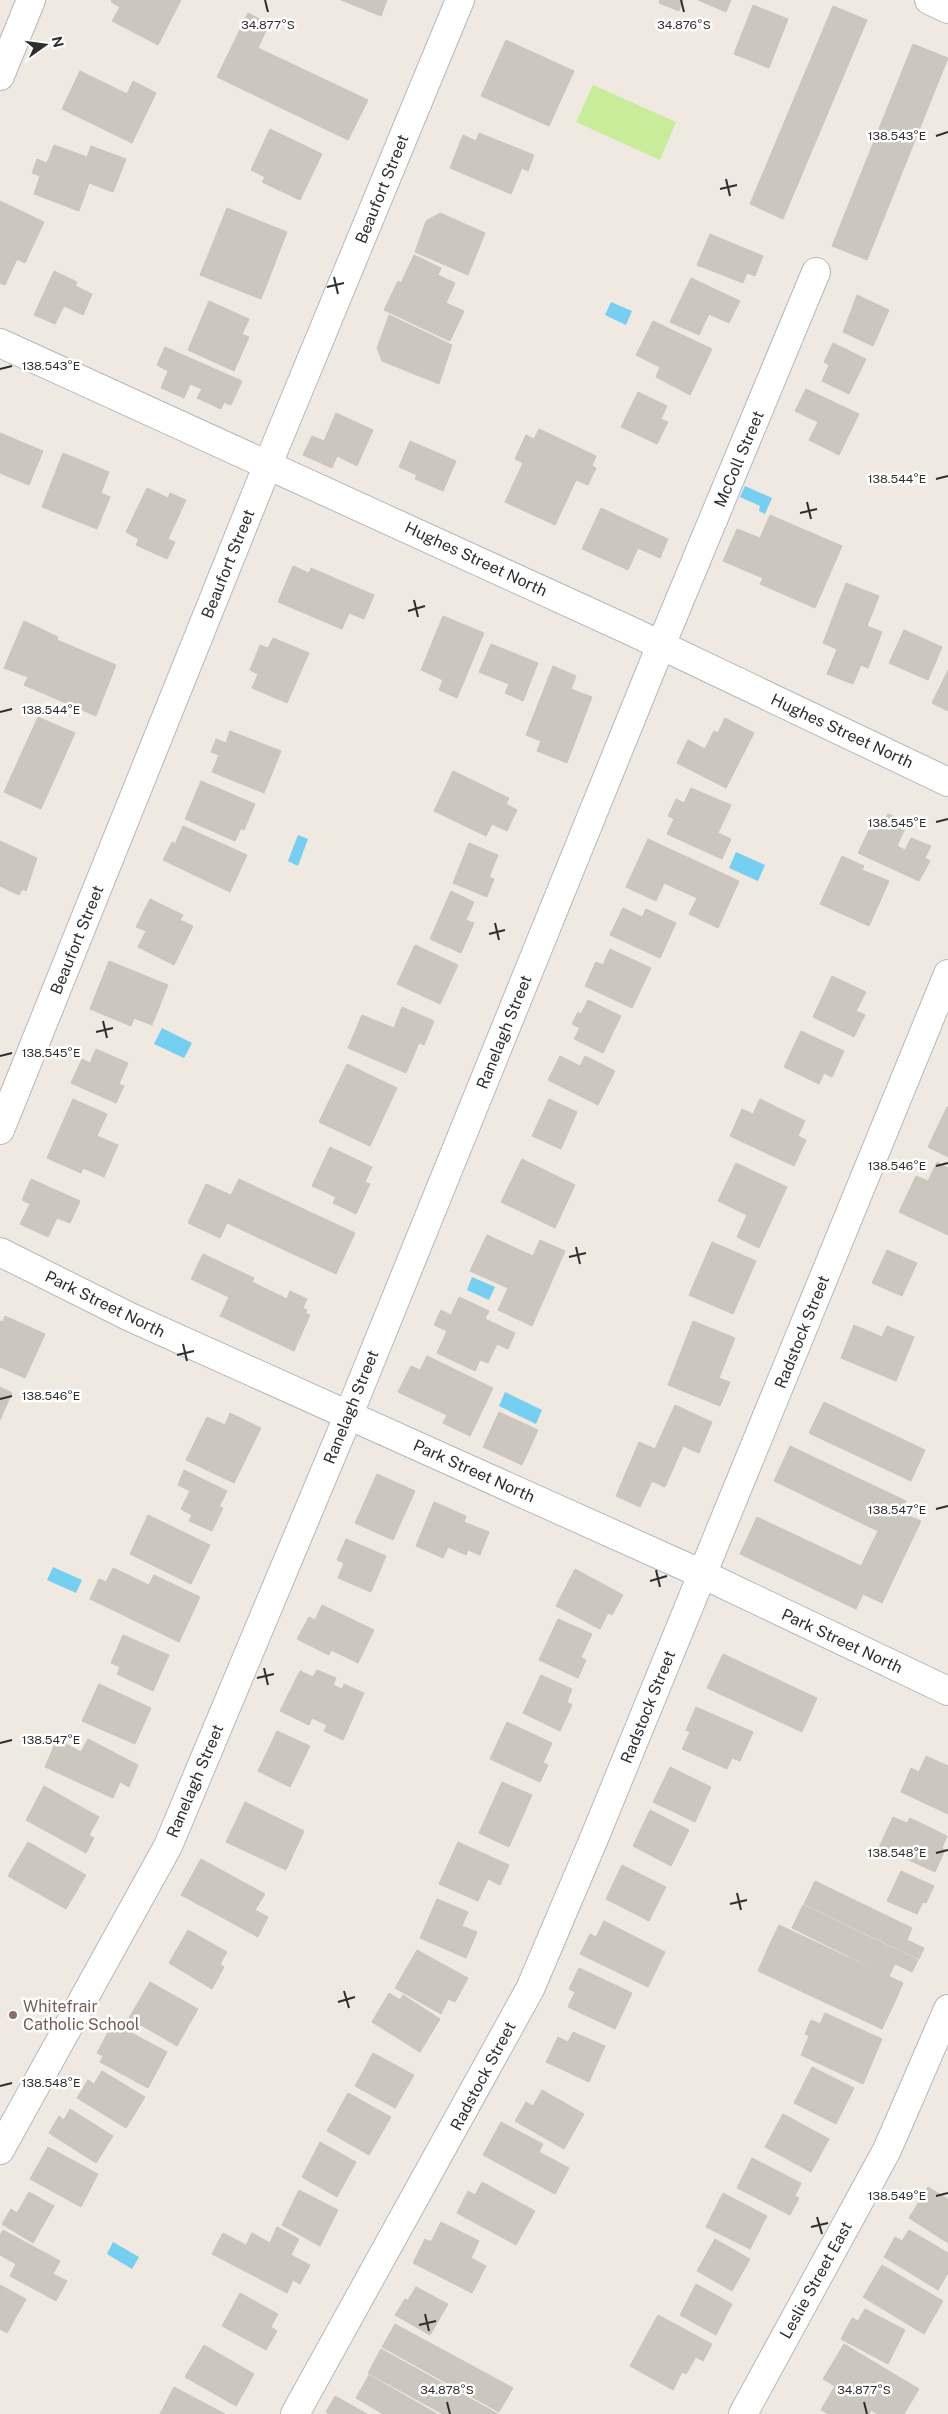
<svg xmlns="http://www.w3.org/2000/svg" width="948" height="2414" font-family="'Public Sans',sans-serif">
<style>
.pitch{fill:#c9ec9a}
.water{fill:#75cff0}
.building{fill:#cbc7bf;stroke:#cbc5ba}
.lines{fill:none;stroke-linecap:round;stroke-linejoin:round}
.minor-casing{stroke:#b4b7c1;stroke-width:30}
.minor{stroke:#fff;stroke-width:28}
.ticks{fill:none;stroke:#2e2e2e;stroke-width:2}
.education-dot{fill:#8d6e63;stroke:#fff;stroke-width:2}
.labels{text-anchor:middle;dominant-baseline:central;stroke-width:5;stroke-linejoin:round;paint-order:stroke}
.street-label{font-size:16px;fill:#2e2e2e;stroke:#fff}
.education-label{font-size:16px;fill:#785e54;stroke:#fff;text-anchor:start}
.ticks-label{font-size:12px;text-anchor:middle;fill:#2e2e2e;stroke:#fff;stroke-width:5;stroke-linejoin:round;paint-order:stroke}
</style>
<rect width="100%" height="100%" fill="#efe9e1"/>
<polygon class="pitch" points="593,85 676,122 660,160 576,122"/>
<g class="water">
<polygon points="611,302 632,311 626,325 605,315"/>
<polygon points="745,486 772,498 765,514 759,511 760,506 740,497"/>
<polygon points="298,835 308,839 298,866 288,861"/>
<polygon points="736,852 765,865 758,881 729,868"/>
<polygon points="162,1028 192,1043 184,1058 154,1044"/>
<polygon points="472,1277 495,1287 489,1300 467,1290"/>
<polygon points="505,1392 542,1410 536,1424 499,1406"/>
<polygon points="53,1567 82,1580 76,1593 47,1580"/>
<polygon points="113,2242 139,2257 132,2269 107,2254"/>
</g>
<g class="building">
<polygon points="112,0 181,0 158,45 112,21 120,7 111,2"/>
<polygon points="341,0 387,0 381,16"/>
<polygon points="660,0 683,0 679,11 659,3"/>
<polygon points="698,0 731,0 726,12"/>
<polygon points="753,5 788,19 769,68 734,54"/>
<polygon points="833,6 867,20 783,219 750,204"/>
<polygon points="248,13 269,24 258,48 368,100 348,140 217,77"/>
<polygon points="506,40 574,71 549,126 481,96"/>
<polygon points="913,44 948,58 867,260 832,246"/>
<polygon points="80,71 127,94 133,81 156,93 132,143 62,109"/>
<polygon points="270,129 322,154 300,200 262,182 265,177 251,170"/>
<polygon points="479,133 534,155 528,171 522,168 511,194 450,168 463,135 476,141"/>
<polygon points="54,145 87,157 91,146 126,159 113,192 89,183 79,211 34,194 40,176 32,173 37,159 47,163"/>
<polygon points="0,201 44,222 25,263 17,259 5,285 0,283"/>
<polygon points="227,208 287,232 261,299 200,275"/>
<polygon points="440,213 485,233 468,275 415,252 426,221"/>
<polygon points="710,234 763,256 755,276 747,273 743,283 697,265"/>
<polygon points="414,255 441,268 438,275 455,283 446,303 464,311 450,341 384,310 398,281 401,283"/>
<polygon points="54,271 77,282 75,286 92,294 83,315 64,306 55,324 34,315"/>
<polygon points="691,278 740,301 729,323 709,314 699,335 670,322"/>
<polygon points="857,295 889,310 873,346 843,332"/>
<polygon points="209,301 249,319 242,334 249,337 234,371 188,350"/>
<polygon points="389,315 452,345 439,384 382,361 377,348"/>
<polygon points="653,321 712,349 690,395 656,377 660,367 636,355"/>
<polygon points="833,343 866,359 849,394 822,381 829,365 824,362"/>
<polygon points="165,347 242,381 231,405 224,402 221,409 197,398 202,389 190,384 184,398 161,388 168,371 157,365"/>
<polygon points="806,389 859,414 839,455 809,440 818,422 795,411"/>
<polygon points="638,392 667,406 661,419 668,422 657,444 621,427"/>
<polygon points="336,413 373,430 357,466 337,456 332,468 303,455 312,436 324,441"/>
<polygon points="539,429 596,456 592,466 596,468 588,485 576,480 555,525 505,502 523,463 515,459 526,435 534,439"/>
<polygon points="0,433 43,451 29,485 0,473"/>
<polygon points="410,441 456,461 443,491 415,479 417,475 399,467"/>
<polygon points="63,453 109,472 101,493 110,497 97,529 42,507"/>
<polygon points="147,488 168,498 170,493 186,500 168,539 175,542 167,559 136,545 139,539 126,532"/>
<polygon points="601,508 668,539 660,558 638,548 628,570 582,549"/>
<polygon points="770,515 842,546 815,608 760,584 763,578 723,561 737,529 760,538"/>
<polygon points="293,566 309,573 311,568 374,595 364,619 349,613 342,629 278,602"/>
<polygon points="846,583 879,596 867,626 882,632 868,668 861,665 853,684 827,674 837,649 823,643"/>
<polygon points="443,616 484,633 457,698 439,690 443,680 421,670"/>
<polygon points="24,621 58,637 57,640 116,665 96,716 24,685 28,677 4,668"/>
<polygon points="904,630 942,647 928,680 889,663"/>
<polygon points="273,638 309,653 287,703 252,688 258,674 250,670 260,645 268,648"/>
<polygon points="491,644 538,663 523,701 505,693 509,684 479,672"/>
<polygon points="553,666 576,676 571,689 592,697 567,763 537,751 541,741 526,735"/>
<polygon points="948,670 948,711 932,703"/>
<polygon points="38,717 75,733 41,809 4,792"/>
<polygon points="725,718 754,733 726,788 677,763 688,740 705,749 714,731 718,733"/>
<polygon points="230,731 281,751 264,793 212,772 219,755 211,752 216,739 226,743"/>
<polygon points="453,771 509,798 506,804 517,810 507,831 492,824 486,836 434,811"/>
<polygon points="201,781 255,804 244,830 241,828 235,841 185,819"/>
<polygon points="691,788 731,805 718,833 731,839 722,859 667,834 674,819 668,816 676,799 684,803"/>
<polygon points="888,814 908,822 897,846 905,850 911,838 931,846 925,858 930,861 919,881 858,853 875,818 884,822"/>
<polygon points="183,826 247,855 230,892 163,860 172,842 175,844"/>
<polygon points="648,839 739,881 718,928 689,914 697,898 664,883 656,901 626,887"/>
<polygon points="0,841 37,858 26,891 22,889 19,895 0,886"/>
<polygon points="469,843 498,855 489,877 494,879 487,897 453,883"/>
<polygon points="842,856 864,866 862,870 889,881 869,926 820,904"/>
<polygon points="451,891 474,902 466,920 474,923 461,953 430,939"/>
<polygon points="150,899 183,915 180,920 193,926 174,965 138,947 146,931 136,927"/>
<polygon points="623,908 642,917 646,909 676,923 660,958 610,935"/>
<polygon points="415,945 458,965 440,1004 397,984"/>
<polygon points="610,949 651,968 632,1008 585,986 596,962 603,965"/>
<polygon points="109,961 168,985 152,1025 134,1018 131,1026 90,1009"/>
<polygon points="832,976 866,992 856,1011 865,1015 854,1037 813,1017"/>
<polygon points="588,1000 621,1016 603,1053 574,1039 580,1028 572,1024 578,1012 581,1014"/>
<polygon points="402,1007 434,1021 424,1045 419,1043 406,1073 348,1048 362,1015 394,1028"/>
<polygon points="801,1031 844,1051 832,1077 824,1073 819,1084 784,1067"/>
<polygon points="96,1049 128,1063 119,1084 124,1086 116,1103 71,1083 82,1059 90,1063"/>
<polygon points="560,1056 580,1066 585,1056 615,1071 598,1105 548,1080"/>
<polygon points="347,1064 397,1088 370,1146 319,1122"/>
<polygon points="73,1099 107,1114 97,1136 118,1145 104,1177 83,1168 81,1173 47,1158"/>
<polygon points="549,1099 577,1112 561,1149 532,1136"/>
<polygon points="760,1099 805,1121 798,1136 806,1140 794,1166 730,1136 742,1109 753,1114"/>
<polygon points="947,1107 948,1107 948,1157 928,1147"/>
<polygon points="330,1147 372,1167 365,1182 370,1184 356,1214 333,1203 336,1197 312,1186"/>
<polygon points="522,1159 575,1185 555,1228 501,1202"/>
<polygon points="937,1162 948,1168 948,1235 899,1212 916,1176 928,1181"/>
<polygon points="736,1163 787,1187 759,1248 737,1237 747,1215 718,1201"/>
<polygon points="31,1179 80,1201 70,1223 57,1218 48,1237 20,1224 30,1204 22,1200"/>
<polygon points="239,1179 355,1233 336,1274 227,1223 220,1238 188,1223 206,1184 231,1195"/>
<polygon points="487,1235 533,1256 540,1240 565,1251 532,1326 498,1310 508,1288 470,1271"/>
<polygon points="712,1242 756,1261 733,1314 689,1295"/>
<polygon points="887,1250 917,1263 902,1296 872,1283"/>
<polygon points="203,1254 254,1278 252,1282 287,1299 290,1291 307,1299 303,1308 307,1310 305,1313 310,1315 294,1351 220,1316 229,1297 191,1279"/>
<polygon points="459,1297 489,1311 485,1319 515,1333 508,1349 497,1344 488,1363 480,1360 475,1371 437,1353 447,1331 434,1325 441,1310 451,1315"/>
<polygon points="5,1316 45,1334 25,1378 0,1367 0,1321 3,1322"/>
<polygon points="693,1321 735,1338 719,1378 730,1382 720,1406 668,1385"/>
<polygon points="854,1325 882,1337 887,1326 914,1337 896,1381 841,1358"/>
<polygon points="427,1356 493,1388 470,1436 443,1423 447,1415 398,1392 411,1366 420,1370"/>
<polygon points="0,1387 12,1393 0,1420"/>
<polygon points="824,1402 925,1450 911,1481 809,1433"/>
<polygon points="675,1405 712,1422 699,1453 683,1446 665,1487 652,1481 640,1507 616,1496 639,1442 655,1449"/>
<polygon points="499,1412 538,1430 522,1465 483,1447"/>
<polygon points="230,1413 261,1428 234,1483 186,1460 207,1417 225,1425"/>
<polygon points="790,1446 906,1501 900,1512 921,1521 882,1603 863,1594 856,1609 740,1554 757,1517 861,1566 878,1531 774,1481"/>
<polygon points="184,1470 227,1491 219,1507 223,1508 212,1531 189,1521 192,1515 181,1509 190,1491 178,1485"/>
<polygon points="377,1474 415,1491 393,1540 355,1523"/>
<polygon points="434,1502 466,1516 464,1522 489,1532 480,1555 468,1550 466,1555 448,1547 443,1558 416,1546"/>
<polygon points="148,1515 210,1545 191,1584 130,1554"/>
<polygon points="346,1539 386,1556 371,1592 338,1578 344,1563 337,1560"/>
<polygon points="113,1568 149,1585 154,1575 200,1597 179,1642 90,1599 99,1579 106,1582"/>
<polygon points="575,1569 623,1595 612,1615 608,1613 600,1629 556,1606"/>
<polygon points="322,1605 374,1630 358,1663 331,1650 329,1655 297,1639 309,1617 315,1620"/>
<polygon points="558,1619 592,1634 581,1657 586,1660 578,1678 539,1660"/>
<polygon points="123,1635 169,1655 153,1691 117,1674 120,1667 111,1663"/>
<polygon points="723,1654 817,1698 802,1732 707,1688"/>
<polygon points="317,1670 336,1678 333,1685 342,1689 344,1684 364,1693 343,1740 324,1731 327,1725 312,1718 309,1725 280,1711 300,1671 313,1677"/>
<polygon points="541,1675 572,1689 567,1702 572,1705 560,1731 523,1713"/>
<polygon points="99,1684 151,1708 135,1744 82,1721"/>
<polygon points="696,1707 753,1732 740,1761 732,1758 727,1769 682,1749 690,1732 686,1730"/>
<polygon points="507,1722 552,1743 543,1763 548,1765 540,1782 490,1759"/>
<polygon points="277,1731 310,1746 290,1787 258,1771"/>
<polygon points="57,1739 81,1752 88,1739 138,1765 129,1787 120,1782 113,1798 45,1767"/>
<polygon points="926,1756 948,1766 948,1814 901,1792 911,1768 919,1772"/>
<polygon points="670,1767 711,1787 695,1822 653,1802"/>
<polygon points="502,1782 532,1795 509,1847 479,1833"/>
<polygon points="44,1786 99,1817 89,1835 94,1838 86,1853 26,1820"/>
<polygon points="245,1802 304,1831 286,1870 226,1842"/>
<polygon points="650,1810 689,1830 671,1866 633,1846"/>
<polygon points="893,1817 907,1823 910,1818 947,1836 942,1848 945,1850 935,1872 896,1854 894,1859 877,1852"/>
<polygon points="28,1842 86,1875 66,1909 8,1876"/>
<polygon points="458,1842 509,1865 500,1885 488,1879 478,1901 439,1884"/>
<polygon points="201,1859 265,1894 255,1910 268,1917 258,1937 181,1895"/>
<polygon points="622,1865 666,1887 649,1921 606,1899"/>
<polygon points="901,1871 934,1886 926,1903 923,1902 917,1914 887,1901"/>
<polygon points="815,1881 912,1928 907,1940 924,1948 919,1959 804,1904"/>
<polygon points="437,1899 468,1912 462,1926 477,1932 466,1958 420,1938"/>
<polygon points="803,1905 918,1960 912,1972 895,1964 889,1976 792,1928"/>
<polygon points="604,1921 665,1952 648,1987 580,1954 590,1934 596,1937"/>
<polygon points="779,1925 903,1983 893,2006 768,1948"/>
<polygon points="188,1930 227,1952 220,1964 224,1967 212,1989 169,1963"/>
<polygon points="768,1948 893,2006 882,2029 758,1971"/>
<polygon points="417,1950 468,1978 455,2002 448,1999 441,2014 395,1988"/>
<polygon points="579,1968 632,1993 615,2029 568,2007 575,1992 569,1989"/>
<polygon points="150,1982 198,2009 177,2046 129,2018"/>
<polygon points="389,1993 400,2000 403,1995 440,2019 420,2052 372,2022"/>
<polygon points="825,2013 882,2039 863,2084 801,2055 809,2036 805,2034 811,2020 820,2024"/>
<polygon points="113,2023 167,2052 148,2088 100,2062 103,2056 97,2053"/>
<polygon points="573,2032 605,2046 589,2082 546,2062 558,2037 568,2042"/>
<polygon points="373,2053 414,2075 395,2108 355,2086"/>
<polygon points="812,2067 854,2088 836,2124 794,2103"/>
<polygon points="102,2071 145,2097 126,2128 77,2098 88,2080 94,2084"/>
<polygon points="542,2090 584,2114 564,2149 515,2121 526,2102 533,2106"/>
<polygon points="348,2093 391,2117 369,2155 327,2131"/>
<polygon points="70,2109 113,2136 96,2163 49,2133 59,2116 64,2120"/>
<polygon points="783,2114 829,2139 811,2172 765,2147"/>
<polygon points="501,2122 543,2144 539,2152 569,2168 555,2194 483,2155"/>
<polygon points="320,2142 356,2162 337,2197 302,2177"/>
<polygon points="48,2147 98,2174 81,2207 30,2179"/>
<polygon points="752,2158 801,2183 795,2196 799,2198 790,2215 737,2188"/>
<polygon points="482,2182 535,2211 516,2245 457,2213 468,2191 475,2195"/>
<polygon points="928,2187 948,2199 948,2243 909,2218"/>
<polygon points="299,2190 338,2210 320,2246 282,2225"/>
<polygon points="29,2192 54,2206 33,2243 2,2224 11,2209 17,2213"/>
<polygon points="723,2193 767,2216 750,2249 706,2227"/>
<polygon points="441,2222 479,2241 471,2258 486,2266 472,2293 413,2263 425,2239 431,2242"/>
<polygon points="277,2227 299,2239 291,2255 310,2265 300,2284 293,2280 287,2293 212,2254 223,2233 246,2245 252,2233 270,2243"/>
<polygon points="3,2230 60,2261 53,2274 67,2281 56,2301 10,2276 16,2264 0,2255 0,2235"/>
<polygon points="909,2230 948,2253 948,2273 938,2290 884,2257 895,2237 902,2241"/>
<polygon points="715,2239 750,2259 732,2291 697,2271"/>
<polygon points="882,2265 943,2301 924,2334 863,2297"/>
<polygon points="696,2284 732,2304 716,2335 680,2315"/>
<polygon points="0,2285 26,2299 7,2333 0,2329"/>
<polygon points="416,2287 448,2304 430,2335 395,2315 405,2299 408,2300"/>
<polygon points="240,2293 278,2314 271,2327 277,2331 266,2350 222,2326"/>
<polygon points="865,2309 905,2330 888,2364 841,2339 852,2318 858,2321"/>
<polygon points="658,2315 712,2344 703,2361 696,2357 686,2374 682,2372 673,2390 630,2366"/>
<polygon points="395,2324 513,2388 499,2412 382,2347"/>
<polygon points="844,2344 919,2389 904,2414 878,2414 871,2410 869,2414 828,2414 821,2410 835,2386 823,2379"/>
<polygon points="204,2345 254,2374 236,2406 185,2377"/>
<polygon points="381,2349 498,2414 443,2414 368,2373"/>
<polygon points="369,2375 437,2414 383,2414 356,2398"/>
<polygon points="174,2387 225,2414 160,2414"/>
<polygon points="335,2396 367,2414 329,2414 326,2412"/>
</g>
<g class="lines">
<defs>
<g id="minor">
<polyline points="929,0 948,9"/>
<polyline points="0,76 31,0"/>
<polyline points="0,343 631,631 948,782"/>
<polyline points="0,1130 268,464 460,0"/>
<polyline points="0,1252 130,1317 702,1574 948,1691"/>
<polyline points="0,2150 168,1846 349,1414 661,645 816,272"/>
<polyline points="295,2414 530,1989 593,1841 948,974"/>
<polyline points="743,2414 887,2150 948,2009"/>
</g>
</defs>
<use href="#minor" class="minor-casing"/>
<use href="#minor" class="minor"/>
</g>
<path class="ticks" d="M 265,0 L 268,12M 681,0 L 684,12M 936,136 L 948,132M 726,179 L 730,196M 720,189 L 737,185M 334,277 L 338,294M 327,287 L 344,283M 0,369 L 12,366M 936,479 L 948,476M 807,502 L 811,519M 800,513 L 817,509M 414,600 L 418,617M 408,611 L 425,606M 0,712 L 12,709M 936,822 L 948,819M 495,923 L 499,940M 489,934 L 505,930M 103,1021 L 107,1038M 96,1032 L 113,1028M 0,1056 L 12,1053M 936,1166 L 948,1163M 576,1247 L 580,1264M 569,1257 L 586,1253M 183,1344 L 187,1361M 177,1355 L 194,1351M 0,1399 L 12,1396M 936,1509 L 948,1506M 656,1570 L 660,1587M 650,1581 L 667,1576M 264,1668 L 268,1685M 257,1678 L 274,1674M 0,1743 L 12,1740M 936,1853 L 948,1850M 737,1893 L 741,1910M 730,1904 L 747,1900M 344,1991 L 349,2008M 338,2002 L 355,1997M 0,2086 L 12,2083M 936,2196 L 948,2193M 817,2217 L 822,2234M 811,2227 L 828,2223M 425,2314 L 429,2331M 419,2325 L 436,2321M 447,2402 L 450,2414M 864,2402 L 867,2414"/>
<circle class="education-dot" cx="13" cy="2015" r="5"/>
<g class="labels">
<g class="street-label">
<text transform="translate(382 189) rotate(-68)">Beaufort Street</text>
<text transform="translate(739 459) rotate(-67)">McColl Street</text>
<text transform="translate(476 559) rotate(25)">Hughes Street North</text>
<text transform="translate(228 564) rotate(-68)">Beaufort Street</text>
<text transform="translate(842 731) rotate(25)">Hughes Street North</text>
<text transform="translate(77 940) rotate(-68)">Beaufort Street</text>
<text transform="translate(504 1032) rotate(-68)">Ranelagh Street</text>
<text transform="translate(105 1304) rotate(26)">Park Street North</text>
<text transform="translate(802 1332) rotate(-68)">Radstock Street</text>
<text transform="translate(351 1407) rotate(-68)">Ranelagh Street</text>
<text transform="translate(474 1471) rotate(24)">Park Street North</text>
<text transform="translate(842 1641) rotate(25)">Park Street North</text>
<text transform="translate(648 1707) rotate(-68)">Radstock Street</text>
<text transform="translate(195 1781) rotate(-67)">Ranelagh Street</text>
<text transform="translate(483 2076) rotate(-62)">Radstock Street</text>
<text transform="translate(816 2280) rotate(-61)">Leslie Street East</text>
</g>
<g class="education-label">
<text x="23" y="2006">Whitefrair<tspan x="23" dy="18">Catholic School</tspan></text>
</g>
</g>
<g class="ticks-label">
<text x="268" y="29">34.877°S</text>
<text x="684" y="29">34.876°S</text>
<text x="897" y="140">138.543°E</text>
<text x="51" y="370">138.543°E</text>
<text x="897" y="483">138.544°E</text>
<text x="51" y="714">138.544°E</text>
<text x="897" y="827">138.545°E</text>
<text x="51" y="1057">138.545°E</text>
<text x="897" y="1170">138.546°E</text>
<text x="51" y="1400">138.546°E</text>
<text x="897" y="1514">138.547°E</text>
<text x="51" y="1744">138.547°E</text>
<text x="897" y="1857">138.548°E</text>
<text x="51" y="2087">138.548°E</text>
<text x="897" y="2200">138.549°E</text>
<text x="447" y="2394">34.878°S</text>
<text x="864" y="2394">34.877°S</text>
</g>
<g transform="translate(45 45) rotate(76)" stroke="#ffffff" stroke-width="4" paint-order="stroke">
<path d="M0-4L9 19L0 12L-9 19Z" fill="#2e2e2e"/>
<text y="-8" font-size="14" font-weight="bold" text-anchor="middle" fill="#2e2e2e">N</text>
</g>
</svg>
